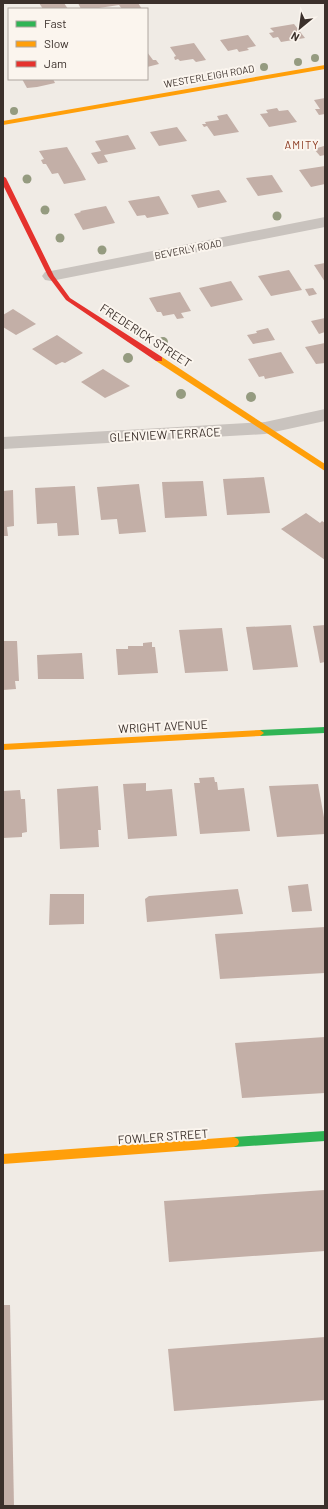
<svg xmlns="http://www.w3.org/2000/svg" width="328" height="1509" font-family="Barlow,sans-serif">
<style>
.building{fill:#c3afa7}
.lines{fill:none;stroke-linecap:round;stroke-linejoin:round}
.street{fill:#c9c3be;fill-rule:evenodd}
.fast{fill:#30b455;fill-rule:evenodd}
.slow{fill:#ff9f0a;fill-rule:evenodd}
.jam{fill:#e5322d;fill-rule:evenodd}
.tree{fill:#959b80}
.labels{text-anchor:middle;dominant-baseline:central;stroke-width:4;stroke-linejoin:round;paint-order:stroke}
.far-street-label{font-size:10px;fill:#3b302b;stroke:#fbf5ee}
.far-neighbourhood-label{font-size:11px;letter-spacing:1px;fill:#8c3b22;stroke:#fbf5ee}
.street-label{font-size:12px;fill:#3b302b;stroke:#fbf5ee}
</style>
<rect width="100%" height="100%" fill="#f0ebe5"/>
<g class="building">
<polygon points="39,3 64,3 68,9 43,9"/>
<polygon points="78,3 138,3 142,9 122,9 119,5 99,8 99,9 81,9"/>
<polygon points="294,24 305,38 281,42 278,37 273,38 269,33 274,32 270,28"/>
<polygon points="248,35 256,46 247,48 249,50 239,52 237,49 228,51 220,40"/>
<polygon points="194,43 206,60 196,62 193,59 180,61 178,59 175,60 174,57 176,56 170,47"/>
<polygon points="147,52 153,60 156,60 159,64 147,67"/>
<polygon points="22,79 53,79 55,83 37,87 27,88"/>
<polygon points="325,98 325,114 319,115 315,109 320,109 314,100"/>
<polygon points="277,108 279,111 288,110 297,122 269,127 260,114 268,113 266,110"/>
<polygon points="227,114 239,132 214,136 207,126 204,127 202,124 206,124 205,122 219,120 217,116"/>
<polygon points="177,127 187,141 159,146 150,132"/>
<polygon points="128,135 136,149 104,155 108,162 98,164 91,153 101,151 95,141"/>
<polygon points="324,146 325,155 320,156 314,149"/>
<polygon points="67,147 80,169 86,180 64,184 58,173 52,174 46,164 43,164 41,160 44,159 39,151"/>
<polygon points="325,166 325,184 311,187 299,170"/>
<polygon points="272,175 283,192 258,196 246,178"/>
<polygon points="219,190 227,202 198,208 191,195"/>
<polygon points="159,196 169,214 147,218 145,215 137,216 128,201"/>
<polygon points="106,206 115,223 83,230 74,214 81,212 80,211"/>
<polygon points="325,263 325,282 314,265"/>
<polygon points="289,270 302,290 271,296 258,276"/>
<polygon points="231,281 243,300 211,307 199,288"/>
<polygon points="313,288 317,294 309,296 305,289"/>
<polygon points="180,292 191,311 181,313 184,318 177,319 174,314 163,316 161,312 157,312 149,298"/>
<polygon points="13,309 24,316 36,324 16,335 3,327 3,315"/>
<polygon points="325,318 325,332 319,334 311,321"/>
<polygon points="268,328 275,340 253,344 247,335 257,333 256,331"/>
<polygon points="57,335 83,353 65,363 62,362 56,365 32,349"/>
<polygon points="325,343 325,363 316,364 305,347"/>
<polygon points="281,352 294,373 265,379 264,376 259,377 248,359"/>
<polygon points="103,369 130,386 105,398 81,382"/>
<polygon points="264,477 270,513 227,515 223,479"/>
<polygon points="203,481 207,516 165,518 162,482"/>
<polygon points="139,484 146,532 119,534 117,519 101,520 97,487"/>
<polygon points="75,486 79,535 58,536 57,523 37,524 35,488"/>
<polygon points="13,490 14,526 7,527 8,536 3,536 3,491"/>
<polygon points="306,513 320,523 322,521 325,523 325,560 281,529"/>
<polygon points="291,625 298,667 253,670 246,627"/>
<polygon points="325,625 325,662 320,663 313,626"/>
<polygon points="222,628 228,671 185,673 179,630"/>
<polygon points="3,641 17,641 19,681 15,681 16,689 3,690"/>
<polygon points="152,642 152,647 155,647 158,673 118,675 116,649 128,649 128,646 143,646 143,643"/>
<polygon points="82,653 84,679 38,679 37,655"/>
<polygon points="214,777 215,782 217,782 218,790 244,788 250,831 200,834 194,783 200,783 199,778"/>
<polygon points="146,783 146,791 172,789 177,836 128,839 123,784"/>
<polygon points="318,784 325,823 325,834 277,837 269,786"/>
<polygon points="98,786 101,830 98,830 99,847 60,849 57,789"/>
<polygon points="20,790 21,799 25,799 27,832 22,833 22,837 3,838 3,791"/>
<polygon points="308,884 312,911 292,912 288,886"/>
<polygon points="238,889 243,914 147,922 145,899 149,896"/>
<polygon points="50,894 84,894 84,924 49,925"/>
<polygon points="325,927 325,973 220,979 215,934"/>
<polygon points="325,1037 325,1093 242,1098 235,1043"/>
<polygon points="325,1190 325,1251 169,1262 164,1201"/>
<polygon points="3,1305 10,1305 14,1506 3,1506"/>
<polygon points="325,1337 325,1400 174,1411 168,1349"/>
</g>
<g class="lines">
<g class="street">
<polygon points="325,217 325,227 51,281 45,280 42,276 45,272 51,271"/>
<polygon points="325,409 325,421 265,434 3,449 3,437 265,422"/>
</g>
<g class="fast">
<polygon points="325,727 325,733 260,736 256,733 260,730"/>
<polygon points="325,1131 325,1141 234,1147 230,1145 229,1142 230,1139 234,1137"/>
</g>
<g class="slow">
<polygon points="325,65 325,69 3,125 3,121"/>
<polygon points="156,357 162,357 325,464 325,471 156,361"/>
<polygon points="260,730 264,733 260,736 3,750 3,744"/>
<polygon points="234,1137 238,1139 239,1142 238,1145 234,1147 3,1164 3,1154"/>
</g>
<polygon class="jam" points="3,176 6,178 54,276 70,298 162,357 162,361 156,361 66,300 48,276 3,185"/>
</g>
<g class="tree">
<circle cx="315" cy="58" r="4"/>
<circle cx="298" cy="62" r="4"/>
<circle cx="264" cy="67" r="4"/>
<circle cx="218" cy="74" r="4"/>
<circle cx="14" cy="111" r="4"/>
<circle cx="27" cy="179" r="4.5"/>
<circle cx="45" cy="210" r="4.5"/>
<circle cx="277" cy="216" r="4.5"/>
<circle cx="60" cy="238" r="4.5"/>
<circle cx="102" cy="250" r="4.5"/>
<circle cx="163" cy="342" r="5"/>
<circle cx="128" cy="358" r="5"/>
<circle cx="181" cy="394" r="5"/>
<circle cx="251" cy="397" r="5"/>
</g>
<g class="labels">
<g class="far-street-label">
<text transform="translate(209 76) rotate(-10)">WESTERLEIGH ROAD</text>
<text transform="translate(188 249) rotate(-11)">BEVERLY ROAD</text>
</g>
<g class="far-neighbourhood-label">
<text x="302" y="144">AMITY</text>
</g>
<g class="street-label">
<text transform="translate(146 335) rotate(33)">FREDERICK STREET</text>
<text transform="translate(165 434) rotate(-3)">GLENVIEW TERRACE</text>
<text transform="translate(163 726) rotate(-3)">WRIGHT AVENUE</text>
<text transform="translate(163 1136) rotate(-4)">FOWLER STREET</text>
</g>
</g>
<rect width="328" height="1509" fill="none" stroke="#3b302b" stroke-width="8"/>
<rect x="8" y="8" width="140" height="72" fill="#fbf5ee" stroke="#aea6a0"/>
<rect x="16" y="21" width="20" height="6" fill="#30b455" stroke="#aea6a0"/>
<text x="44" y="28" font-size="12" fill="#3b302b">Fast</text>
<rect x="16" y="41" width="20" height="6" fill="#ff9f0a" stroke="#aea6a0"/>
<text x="44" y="48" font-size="12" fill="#3b302b">Slow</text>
<rect x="16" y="61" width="20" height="6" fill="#e5322d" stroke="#aea6a0"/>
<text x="44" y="68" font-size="12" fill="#3b302b">Jam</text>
<g transform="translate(300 28) rotate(209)" stroke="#fbf5ee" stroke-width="3" paint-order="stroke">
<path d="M0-3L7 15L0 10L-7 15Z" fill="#3b302b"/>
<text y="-6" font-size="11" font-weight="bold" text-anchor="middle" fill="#3b302b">N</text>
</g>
</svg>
